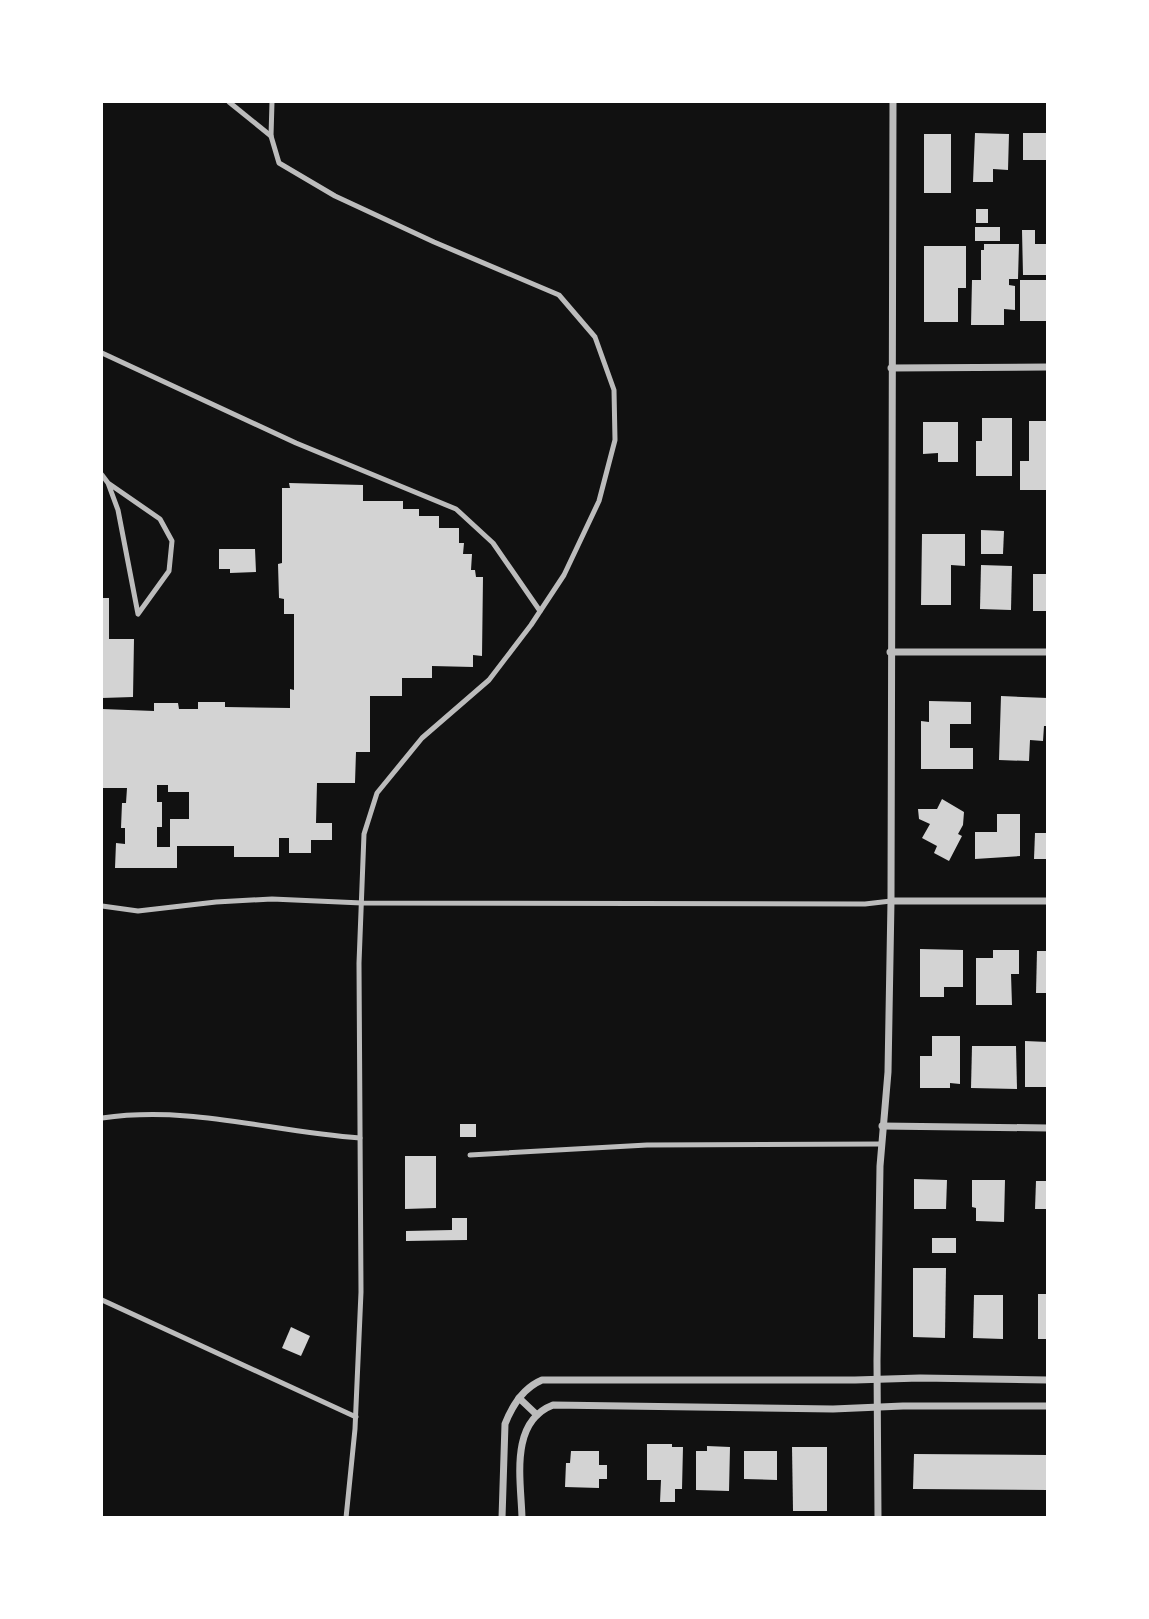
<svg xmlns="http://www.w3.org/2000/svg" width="1149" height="1619" font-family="'Golos Text',sans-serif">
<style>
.building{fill:#d3d3d3;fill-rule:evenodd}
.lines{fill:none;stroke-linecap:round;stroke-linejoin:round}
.service{stroke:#bcbcbc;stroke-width:5}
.minor{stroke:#bcbcbc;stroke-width:7}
</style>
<rect width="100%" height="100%" fill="#111"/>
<g class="building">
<polygon points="975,133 1009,134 1008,170 993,169 993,182 973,182"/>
<rect x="1023" y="133" width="25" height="27"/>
<rect x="924" y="134" width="27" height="59"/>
<rect x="976" y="209" width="12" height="14"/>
<rect x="975" y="227" width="25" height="14"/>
<polygon points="1022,230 1035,230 1035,244 1048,244 1048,275 1023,275"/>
<polygon points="984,244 1019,244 1018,279 1009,279 1009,285 1015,286 1015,310 1004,309 1004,325 971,325 972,280 981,280 981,250 984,250"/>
<polygon points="924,246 966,246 966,288 958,288 958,322 924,322"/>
<rect x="1020" y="280" width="28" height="41"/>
<polygon points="982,418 1012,418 1012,476 976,476 976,441 982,441"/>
<polygon points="1029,421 1048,421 1048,490 1020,490 1020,461 1029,461"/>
<polygon points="923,422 958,422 958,462 938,462 938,453 923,454"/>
<path d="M 289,483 L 363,485 L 363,501 L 403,501 L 403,509 L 419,509 L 419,516 L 439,516 L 439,528 L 459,528 L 459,543 L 464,543 L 463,554 L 472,554 L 471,570 L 475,570 L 476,577 L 483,577 L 482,656 L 473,655 L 473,667 L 432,666 L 432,678 L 402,678 L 402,696 L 370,696 L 370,752 L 356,752 L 355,783 L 317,783 L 316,823 L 332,823 L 332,840 L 311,840 L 311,853 L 289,853 L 289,838 L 279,838 L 279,857 L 234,857 L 234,846 L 177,846 L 177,868 L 115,868 L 116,843 L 125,844 L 125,828 L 121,828 L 122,803 L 126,803 L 127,788 L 102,788 L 102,709 L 154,711 L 154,703 L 178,703 L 179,709 L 198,709 L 198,702 L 225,702 L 225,707 L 290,708 L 290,689 L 294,690 L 294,614 L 284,614 L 284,599 L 279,598 L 278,564 L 282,563 L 282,488 L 290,488 ZM 157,785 L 168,785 L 168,792 L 189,792 L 189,819 L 170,819 L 170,847 L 157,847 L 157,827 L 162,827 L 162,802 L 157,802 Z"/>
<polygon points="981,530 1004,531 1003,554 981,554"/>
<polygon points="922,534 965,534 965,566 951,565 951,605 921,605"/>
<polygon points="219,549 255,549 256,572 230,573 230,569 219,569"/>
<polygon points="981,565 1012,566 1011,610 980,609"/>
<rect x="1033" y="574" width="15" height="37"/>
<polygon points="102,598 109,598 109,639 134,639 133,697 102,698"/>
<polygon points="1001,696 1048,698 1048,726 1044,726 1043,741 1030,740 1029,761 999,760"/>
<polygon points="929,701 971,702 971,724 950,724 950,748 973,748 973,769 921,769 921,721 929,722"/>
<polygon points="942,799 964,812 963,825 958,834 962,836 949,861 934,853 937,846 922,838 930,824 919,819 918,809 937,809"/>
<polygon points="997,814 1020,814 1020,856 975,859 975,832 997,832"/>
<polygon points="1035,833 1048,833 1048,859 1034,859"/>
<polygon points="920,949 963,950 963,987 944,987 944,997 920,997"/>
<polygon points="993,950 1019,950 1019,974 1011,974 1012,1005 976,1005 976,958 993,958"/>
<polygon points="1037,951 1048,951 1048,993 1036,993"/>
<polygon points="932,1036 960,1036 960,1084 950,1083 950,1088 920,1088 920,1056 932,1056"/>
<polygon points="1025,1041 1048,1042 1048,1087 1025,1087"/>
<polygon points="972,1046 1016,1046 1017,1089 971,1088"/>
<rect x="460" y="1124" width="16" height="13"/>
<polygon points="405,1156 436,1156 436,1208 405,1209"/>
<polygon points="914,1179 947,1180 946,1209 914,1209"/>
<polygon points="972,1180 1005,1180 1004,1222 976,1221 976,1208 972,1207"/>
<polygon points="1036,1181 1048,1181 1048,1209 1035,1209"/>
<polygon points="452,1218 467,1218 467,1240 406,1241 406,1231 452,1230"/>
<rect x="932" y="1238" width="24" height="15"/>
<polygon points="913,1268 946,1268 945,1338 913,1337"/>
<rect x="1038" y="1294" width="10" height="45"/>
<polygon points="974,1295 1003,1295 1003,1339 973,1338"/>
<polygon points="291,1327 310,1336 301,1356 282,1348"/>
<polygon points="647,1444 672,1444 672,1447 683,1447 682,1489 675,1489 675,1502 660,1502 661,1480 647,1480"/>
<polygon points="707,1446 730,1447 729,1491 696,1490 696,1451 707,1451"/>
<polygon points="792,1447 827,1447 827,1511 793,1511"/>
<polygon points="571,1451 599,1451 599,1465 607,1465 607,1479 599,1479 599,1488 565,1487 566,1463 570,1463"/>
<polygon points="744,1451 777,1451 777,1480 744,1479"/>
<polygon points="914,1454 1048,1455 1048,1490 913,1489"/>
</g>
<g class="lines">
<g class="service">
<polyline points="229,102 271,136"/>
<polyline points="272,102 271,136 279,163 335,196 434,242 559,295 595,337 614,390 615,440 599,501 564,575 531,625 489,680 422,738 377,793 364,834 359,963 361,1292 355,1429 346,1518"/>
<polyline points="102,353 296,443 456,509 493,543 540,611"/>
<polyline points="102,475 108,483 160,519 172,541 169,571 138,614 118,510 108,483"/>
<polyline points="102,906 138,911 216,902 272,899 362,903 865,904 891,901"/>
<path d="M 102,1118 C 192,1105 271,1132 360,1138"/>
<polyline points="470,1155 647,1145 880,1144"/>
<polyline points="102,1300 356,1417"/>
</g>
<g class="minor">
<polyline points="891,368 1048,367"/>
<polyline points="890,652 1048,652"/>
<polyline points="891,901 1048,901"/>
<polyline points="882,1126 1048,1128"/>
<polyline points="519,1398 537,1415"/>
<path d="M 502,1518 L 505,1424 C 512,1406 523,1388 542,1380 L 855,1380 L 920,1378 L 1048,1380"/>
<path d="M 522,1518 C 521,1480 509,1422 553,1405 L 833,1409 L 903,1406 L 1048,1406"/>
<polyline points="878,1518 877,1361 880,1166 888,1072 891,901 893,102"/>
</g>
</g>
<rect width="1149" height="1619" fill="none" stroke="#ffffff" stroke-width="206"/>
</svg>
